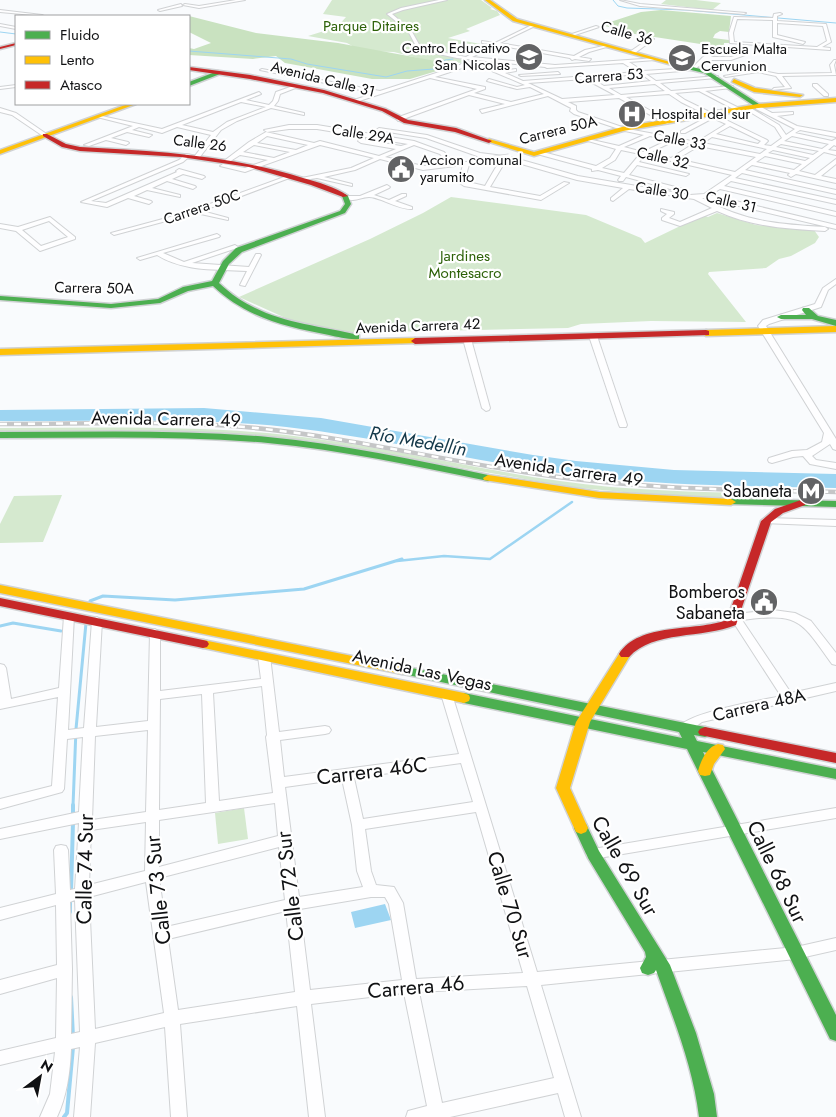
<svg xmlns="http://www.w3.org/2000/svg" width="836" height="1117" font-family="Jost,sans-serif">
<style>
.green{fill:#d5e9cf}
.forest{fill:#c9e2c0}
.water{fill:#9dd5f2}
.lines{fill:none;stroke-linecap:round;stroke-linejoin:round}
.stream-far3{stroke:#9dd5f2;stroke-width:1}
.stream-far2{stroke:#9dd5f2;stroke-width:2.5}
.stream-far1{stroke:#9dd5f2;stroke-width:3}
.stream{stroke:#9dd5f2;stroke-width:4}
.street-casing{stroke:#d0d2d4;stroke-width:2}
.fast-casing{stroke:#d0d2d4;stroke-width:3}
.slow-casing{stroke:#d0d2d4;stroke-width:3}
.jam-casing{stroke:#d0d2d4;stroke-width:3}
.street{fill:#fefeff;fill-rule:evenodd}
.fast{fill:#4caf50;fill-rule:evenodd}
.slow{fill:#ffc107;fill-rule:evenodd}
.jam{fill:#c62828;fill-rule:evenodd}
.rail-casing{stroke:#c5c6c7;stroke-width:4.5}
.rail{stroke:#fff;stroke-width:2.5;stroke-dasharray:7;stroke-linecap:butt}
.street-bridge-casing{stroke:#d0d2d4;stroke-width:7;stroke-linecap:butt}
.street-bridge{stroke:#fefeff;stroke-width:5.5}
.labels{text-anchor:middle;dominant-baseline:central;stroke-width:4.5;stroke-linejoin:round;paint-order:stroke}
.far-park-label{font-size:15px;fill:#2d6109;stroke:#fff}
.far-street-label{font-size:15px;fill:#101113;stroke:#fff}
.far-poi-label{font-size:15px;fill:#101113;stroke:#fff;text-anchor:start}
.street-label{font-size:18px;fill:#101113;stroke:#fff}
.poi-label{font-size:18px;fill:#101113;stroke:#fff;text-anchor:end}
.water-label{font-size:19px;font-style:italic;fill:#143849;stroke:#fff}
.near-street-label{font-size:21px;fill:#101113;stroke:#fff}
</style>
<rect width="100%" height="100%" fill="#f9fbfd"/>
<g class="green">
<polygon points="332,0 481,0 492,8 490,9 497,11 500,15 466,29 470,31 448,38 481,44 455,57 463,60 462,63 429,61 394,52 361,51 347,43 308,36 337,27 346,17 323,14"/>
<polygon points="666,0 696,0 721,3 712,10 661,4"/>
<polygon points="451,197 586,215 641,238 645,243 703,215 708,217 717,213 756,225 814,230 819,237 815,243 791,256 779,259 766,268 709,272 708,274 746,322 651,321 581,324 568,328 346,333 301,325 239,297 370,239 423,213"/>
<path d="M 0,428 C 95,428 191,425 286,435 C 378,445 469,468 560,481 C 635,492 711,492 787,494 L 788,499 L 679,497 L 569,487 L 306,440 L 0,432 Z"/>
<polygon points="62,495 43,542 0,543 0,524 14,496"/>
<polygon points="244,808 248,839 218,844 215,813"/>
</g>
<g class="forest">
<polygon points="661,10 731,16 729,32 720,31 715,34 713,38 729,40 729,43 724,43 724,47 720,47 609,30 613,28 601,25 641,12"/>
<polygon points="189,16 256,33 338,43 457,65 410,79 372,79 285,63 276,56 253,59 189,55 189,48 194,49 211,43 189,32"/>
</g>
<g class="water">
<path d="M 204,408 L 321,418 L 533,455 L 576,461 L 674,470 L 836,474 L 836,488 C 752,486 667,486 583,476 C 472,463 364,432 253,424 C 169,418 84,422 0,421 L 0,410 Z"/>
<polygon points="385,904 391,920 355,928 351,912"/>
</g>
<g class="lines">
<g class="stream-far3">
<polyline points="613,0 618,6 627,8 686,10 836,23"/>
<polyline points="0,32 16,34"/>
<polyline points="189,51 291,59 307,64 386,77 407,71 434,69 445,60 453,59"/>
</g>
<polyline class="stream-far2" points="397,561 444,556 490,559 572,502"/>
<g class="stream-far1">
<polyline points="89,605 90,601 103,596 175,600 304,589 402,559"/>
<polyline points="0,626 13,623 61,631"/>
<polyline points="73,806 76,729 86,623"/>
</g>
<g class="stream">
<polyline points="73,814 73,805"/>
<polyline points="71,892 73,822"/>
<polyline points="70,900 70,912"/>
<polyline points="71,997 73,1037"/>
<polyline points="64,1117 67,1113 73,1047"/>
</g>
<defs>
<g id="street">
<polygon points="236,0 245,0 199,8 183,5 185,4 199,6"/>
<path d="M 439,0 L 447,0 L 403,10 L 392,14 L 411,30 L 421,48 L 466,57 L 491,44 L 482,43 L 482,41 L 495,43 L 534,24 L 535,26 L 500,43 L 574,56 L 585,50 L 608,45 L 610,46 L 589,52 L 579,57 L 591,59 L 589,61 L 575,59 L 572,60 L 570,58 L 496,45 L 472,57 L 555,65 L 657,58 L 655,60 L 629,62 L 643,71 L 692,68 L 703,57 L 720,47 L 722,49 L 711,57 L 731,57 L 748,52 L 748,54 L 731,60 L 708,60 L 693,70 L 646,74 L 656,81 L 718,76 L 716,78 L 660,83 L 671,91 L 733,86 L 731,88 L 705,91 L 741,109 L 741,111 L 737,111 L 699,91 L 675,93 L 685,100 L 767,140 L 768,141 L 764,145 L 771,146 L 782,138 L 775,127 L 745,109 L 745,107 L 749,107 L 779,125 L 786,135 L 795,129 L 756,109 L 756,105 L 760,105 L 761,107 L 772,113 L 793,112 L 793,114 L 777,116 L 797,126 L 836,133 L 836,137 L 800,130 L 795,133 L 832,141 L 836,139 L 836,146 L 834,145 L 828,150 L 836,151 L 836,155 L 824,152 L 799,171 L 815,175 L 836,159 L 836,164 L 821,176 L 836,179 L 836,183 L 796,174 L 791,177 L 788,175 L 790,173 L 752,165 L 745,170 L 836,190 L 836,194 L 742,173 L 735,178 L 836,200 L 836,204 L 731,181 L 724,186 L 836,212 L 836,216 L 720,189 L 710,195 L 836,225 L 836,229 L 705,198 L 702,198 C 745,222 777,224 825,227 L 828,229 L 825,231 C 788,229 752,227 717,211 L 680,226 L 662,220 L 662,218 L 667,214 L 661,211 L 661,209 L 674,212 L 674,214 L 669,218 L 680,222 L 712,208 L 694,199 L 629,189 L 613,201 L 611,200 L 611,198 L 623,188 L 577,180 L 511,161 L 477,156 L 426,138 L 376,130 L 379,128 L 427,135 L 480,153 L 511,157 L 578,176 L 690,195 L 704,194 L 732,175 L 645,155 L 639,162 L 689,174 L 686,176 L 637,165 L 629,175 L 683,189 L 683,191 L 681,192 L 626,177 L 623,181 L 619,181 L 618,180 L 621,176 L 598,170 L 592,171 L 592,169 L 537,154 L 536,153 L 539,151 L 596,166 L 610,158 L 616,149 L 588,141 L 588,139 L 619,146 L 644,135 L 625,131 L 574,114 L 570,111 L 571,108 L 548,96 L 482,113 L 480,110 L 505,104 L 469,95 L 398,121 L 396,118 L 477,89 L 430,78 L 356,102 L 354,100 L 375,93 L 260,70 L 262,69 L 380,91 L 458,66 L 466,61 L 500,71 L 516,69 L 516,71 L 505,73 L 523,81 L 637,72 L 623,63 L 547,68 L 545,67 L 457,58 L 420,50 L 416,46 L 408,31 L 387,14 L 401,8 ZM 467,64 L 492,71 L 525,85 L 517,87 L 489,79 L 487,81 L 517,89 L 530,87 L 544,94 L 511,102 L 474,93 L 485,89 L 485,87 L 435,77 L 462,68 ZM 641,74 L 651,81 L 604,86 L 591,78 ZM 585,79 L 615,95 L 562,99 L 528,83 ZM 655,84 L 665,91 L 621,95 L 609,88 ZM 669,94 L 681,102 L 709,116 L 681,131 L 681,133 L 685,133 L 713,118 L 726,124 L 697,142 L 628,129 L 578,112 L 576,110 L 576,106 L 568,102 L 619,98 L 667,124 L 669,123 L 669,121 L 626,97 ZM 730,126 L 761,141 L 758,144 L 716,134 ZM 650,136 L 668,140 L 643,152 L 624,147 ZM 792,136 L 829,144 L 822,149 L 784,141 ZM 712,137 L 767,149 L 760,154 L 703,143 ZM 674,141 L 693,144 L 671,158 L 649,153 ZM 781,144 L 819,151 L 813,155 L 776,147 ZM 699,146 L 756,157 L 735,172 L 677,159 ZM 621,150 L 640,154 L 624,173 L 602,168 L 615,160 ZM 773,150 L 810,158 L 805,161 L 768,153 ZM 765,156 L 802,164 L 794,170 L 756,162 Z"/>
<polygon points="620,0 640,4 746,13 744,14 640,6"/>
<polygon points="181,4 182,6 160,11 158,10"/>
<polygon points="0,10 42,15 44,16 0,12"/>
<path d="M 780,13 L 782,14 L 777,16 L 777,21 L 826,24 L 831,42 L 822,47 L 830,48 L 830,50 L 730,43 L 729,33 L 734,17 L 773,18 L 774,14 ZM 737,19 L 773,20 L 773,37 L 803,44 L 805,42 L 777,35 L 777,23 L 823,26 L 827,41 L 817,47 L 734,42 L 733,33 Z"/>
<polygon points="0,24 16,27 16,29 0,26"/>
<polygon points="596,26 599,27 575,35 572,34"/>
<polygon points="650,38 654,39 635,53 631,53 631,51"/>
<polygon points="834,60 836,60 834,65 836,75 782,76 791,88 772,90 774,88 785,87 776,76 758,72 726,77 724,76 758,70 778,74 832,73 830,65"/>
<polygon points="558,72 560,74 521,76 519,75"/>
<polygon points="813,84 817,84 828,94 828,96 824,96 813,86"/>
<polygon points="16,85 16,87 0,89 0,87"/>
<path d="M 296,85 L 298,87 L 280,94 L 278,101 L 274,106 L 304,113 L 304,115 L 271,108 L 237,121 L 221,130 L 199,158 L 194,157 L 211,135 L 177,127 L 162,133 L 139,127 L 132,130 L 152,135 L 149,137 L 127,132 L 111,138 L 128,142 L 129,143 L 126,145 L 106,140 L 89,146 L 84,145 L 133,126 L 97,117 L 97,115 L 162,129 L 259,92 L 261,94 L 246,100 L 269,105 L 273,101 L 276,92 ZM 241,102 L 266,107 L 227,122 L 213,132 L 182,125 Z"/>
<polygon points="0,108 16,113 48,135 43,136 12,115 0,112"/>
<path d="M 289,125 L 317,125 L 414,141 L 444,152 L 454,163 L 490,160 L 490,162 L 488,163 L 469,165 L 464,181 L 485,186 L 496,167 L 499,165 L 502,167 L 490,187 L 540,196 L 564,182 L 569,183 L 541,200 L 464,186 L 458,182 L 463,165 L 423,170 L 380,159 L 355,170 L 324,177 L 352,184 L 352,186 L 317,178 L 297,181 L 297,179 L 351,168 L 374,158 L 320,145 L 245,172 L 220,166 L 223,164 L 245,168 L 268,160 L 240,155 L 229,162 L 224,161 L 249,142 L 266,132 L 314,143 L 320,141 L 379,156 L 396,149 L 361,143 L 358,141 L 363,137 L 365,138 L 365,140 L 401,146 L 408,144 L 317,129 L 289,129 L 267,132 L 264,130 ZM 267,136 L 308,145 L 296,150 L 257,143 ZM 254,145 L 290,152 L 274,158 L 243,152 ZM 414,145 L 440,154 L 449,164 L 423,166 L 385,157 Z"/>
<polygon points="186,154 191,155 183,162 91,201 106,203 177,172 176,171 179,169 204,176 205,177 202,179 183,174 172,179 195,186 196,187 193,189 167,181 152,188 180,195 180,197 147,190 134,196 151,201 152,202 149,204 128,198 107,207 81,202 179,160"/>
<polygon points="287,176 292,177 202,211 228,218 228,220 196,213 114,235 111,233 185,213"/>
<path d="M 387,185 L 390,187 L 389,188 L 374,195 L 389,200 L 402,194 L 406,194 L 406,196 L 395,201 L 412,207 L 412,209 C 399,210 380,197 369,197 C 360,197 355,203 345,198 L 348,196 L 360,196 Z"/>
<path d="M 50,217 L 75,237 L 75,239 L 40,251 L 16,231 L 0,228 L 0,224 L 18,227 ZM 49,221 L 68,237 L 41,246 L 22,230 Z"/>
<path d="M 217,234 L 220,236 L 219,237 L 163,253 L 184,262 L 235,245 L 238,247 L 237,248 L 192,263 L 249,267 L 256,254 L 260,254 L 261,255 L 245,286 L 240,285 L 247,271 C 217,269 184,272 157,255 L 140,260 L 137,258 Z"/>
<polygon points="836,279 836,284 828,290 821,307 769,324 766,326 836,439 836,450 833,449 830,444 812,456 816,460 836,463 836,469 810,464 803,456 793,457 772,463 769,462 768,460 769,458 792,451 807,450 822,442 824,433 758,326 763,320 815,304 823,288"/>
<polygon points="590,334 596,334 597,336 627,425 626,427 620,427 619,425 589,336"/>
<polygon points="464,337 467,337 471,339 490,408 489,410 486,411 482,408 463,339"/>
<polygon points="766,518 836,520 836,526 763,523 761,521 763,519"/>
<path d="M 773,610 L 795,613 L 811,621 L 836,653 L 836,665 L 832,664 C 800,619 799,613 742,620 L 791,693 L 836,683 L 836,691 L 702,722 C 695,727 688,734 680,731 L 678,728 C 688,712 760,701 781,696 L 730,617 L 735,614 Z"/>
<path d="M 69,613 L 74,616 L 68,730 L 84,728 L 92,621 L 93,619 L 97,617 L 102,621 L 96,727 L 148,721 L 150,633 L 151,630 L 155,629 L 160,633 L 160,691 L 261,679 L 258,656 L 260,653 L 268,653 L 270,656 L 279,732 L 325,726 L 329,727 L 331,730 L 329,733 L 325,734 L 280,740 L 284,777 L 459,754 L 441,694 L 443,691 L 451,691 L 537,972 L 796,947 L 836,938 L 836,950 L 796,959 L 541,985 L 581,1117 L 565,1117 L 558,1093 L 450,1117 L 406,1117 L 408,1111 L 427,1106 L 404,993 L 311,1004 L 325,1117 L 309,1117 L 297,1006 L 180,1024 L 187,1117 L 171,1117 L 165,1027 L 95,1043 L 90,1117 L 74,1117 L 80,1047 L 71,1049 C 70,1072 67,1096 57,1117 L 40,1117 L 50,1094 L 55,1052 L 0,1065 L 0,1051 L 56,1038 L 57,978 L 0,994 L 0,980 L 57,965 L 56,905 L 0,920 L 0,908 L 56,894 L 54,850 L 56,846 L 61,845 L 66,846 L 68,850 L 70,890 L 75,889 L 79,823 L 0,839 L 0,829 L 79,812 L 83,737 L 67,739 L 64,789 L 62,792 L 0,809 L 0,799 L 52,786 L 58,697 L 0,709 L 0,664 L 4,665 L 6,668 L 11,699 L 59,688 L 64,616 ZM 262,686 L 267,735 L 266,737 L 273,793 L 219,801 L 213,693 ZM 202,694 L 206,803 L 159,810 L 160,699 ZM 148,730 L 146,812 L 92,820 L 95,736 ZM 461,763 L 473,802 L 363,819 L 354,778 ZM 342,779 L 352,825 L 357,871 L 363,887 L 299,897 L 285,787 ZM 275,803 L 278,836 L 159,867 L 159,820 ZM 476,812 L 523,973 L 416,979 L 403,903 L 394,887 L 376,885 L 371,871 L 365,829 ZM 146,822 L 145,871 L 89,885 L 91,830 ZM 279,847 L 285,900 L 166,927 L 159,878 ZM 146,882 L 164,1013 L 95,1029 L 89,897 ZM 371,897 L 385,897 L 389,904 L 402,980 L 310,990 L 300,909 ZM 75,900 L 80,1032 L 71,1034 L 72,969 L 70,902 ZM 286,911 L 295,992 L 178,1010 L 168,939 ZM 527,986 L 554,1078 L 442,1103 L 419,992 Z"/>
<polygon points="836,808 836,818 593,859 588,858 586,854 588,850 593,849"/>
</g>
<g id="fast">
<polygon points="685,65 708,71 759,104 766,106 756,107 704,73 683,68"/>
<polygon points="218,71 220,74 189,86 189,82"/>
<path d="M 345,194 L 348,196 L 351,204 L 345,213 L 242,252 L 229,264 L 219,283 C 260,322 307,323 359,335 L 359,339 C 350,340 338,337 329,335 C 286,327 245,317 213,286 L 188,291 L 160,303 L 111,308 L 0,300 L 0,296 L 111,304 L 158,299 L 183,287 L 212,281 L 223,261 L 236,248 L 340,211 L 345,204 L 342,196 Z"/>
<polygon points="803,308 809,308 818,316 836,320 836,326 812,319 781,319 777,317 781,315 806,315 802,310"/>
<path d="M 0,432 C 89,432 179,429 268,437 C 342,444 415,460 488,475 L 493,478 L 488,481 C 415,466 342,450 268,443 C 179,435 89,438 0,438 Z"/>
<polygon points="731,499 836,501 836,507 727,504 726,502"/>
<polygon points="402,666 705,727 710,729 712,732 710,735 705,737 694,735 697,741 836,769 836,779 703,752 836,1015 836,1041 830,1039 687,749 464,703 459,701 458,698 459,695 464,693 682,738 679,732 398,673 396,670 398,667"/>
<path d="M 581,822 L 586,824 L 599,851 L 670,965 L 696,1033 L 714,1094 L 717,1117 L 699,1117 C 693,1066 673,1018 656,970 L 654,973 L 648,975 L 642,973 L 640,968 L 646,957 L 645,952 L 588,858 L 574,828 L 576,824 Z"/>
</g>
<g id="slow">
<polygon points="485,0 490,0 517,19 688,67 683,68 513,21"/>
<polygon points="734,79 755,88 803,95 800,97 754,92 732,82"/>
<polygon points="836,98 836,102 758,108 623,131 534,156 486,141 489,139 534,152 622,127 758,104"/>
<polygon points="128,104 136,104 0,154 0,150"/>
<polygon points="836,326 836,332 706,336 702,333 706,330"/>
<polygon points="415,338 419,341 418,343 0,355 0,349"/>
<polygon points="488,475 599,492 731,499 736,502 731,505 599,498 484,480 483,478"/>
<polygon points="0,585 402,666 406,667 408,670 406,673 402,674 0,593"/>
<polygon points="203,640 464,693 469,695 470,698 469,701 464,703 199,647 197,644 199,641"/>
<polygon points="625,650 629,651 631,654 590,722 570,788 588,828 586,832 581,834 576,832 556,788 576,722 621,651"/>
<path d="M 718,744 L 723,745 L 725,749 L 714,764 L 710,775 L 705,776 L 700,775 L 698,771 C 701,760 707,747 718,744 Z"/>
</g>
<g id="jam">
<polygon points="16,43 16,45 0,49 0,47"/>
<polygon points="189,67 250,75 324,90 386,109 408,120 456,128 492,141 489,143 455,132 404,123 382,111 323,93 250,79 189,70"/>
<path d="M 43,134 L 47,134 L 66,144 L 80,147 C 155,151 230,155 303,178 C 317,182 336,187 348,196 L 343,197 L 311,185 L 249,167 L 181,157 L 80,151 L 62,147 L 43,136 Z"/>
<polygon points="706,330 709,331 709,335 415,344 411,341 415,338"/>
<path d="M 801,500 L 806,503 L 805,505 L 783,513 L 771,522 L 736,625 C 702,639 654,630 629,657 L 621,657 L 619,654 C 639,622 695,632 727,620 L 761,521 L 775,509 Z"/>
<polygon points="0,598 203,640 207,641 209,644 207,647 203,648 0,606"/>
<polygon points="705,727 836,753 836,763 700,735 698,732 700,729"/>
</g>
</defs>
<use href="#street" class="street-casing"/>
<use href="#fast" class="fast-casing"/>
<use href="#slow" class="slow-casing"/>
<use href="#jam" class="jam-casing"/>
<use href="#street" class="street"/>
<use href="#fast" class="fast"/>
<use href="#slow" class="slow"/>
<use href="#jam" class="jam"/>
<defs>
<path id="rail" d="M 0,424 C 82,424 164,420 245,427 C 343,436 439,460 537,474 C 636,489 736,490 836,492"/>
</defs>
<use href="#rail" class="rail-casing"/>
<use href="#rail" class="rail"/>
<defs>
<polyline id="street-bridge" points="477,162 509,157"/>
</defs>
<use href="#street-bridge" class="street-bridge-casing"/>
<use href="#street-bridge" class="street-bridge"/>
</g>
<defs>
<symbol id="school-disc" viewBox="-11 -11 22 22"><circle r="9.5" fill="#626365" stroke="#fff"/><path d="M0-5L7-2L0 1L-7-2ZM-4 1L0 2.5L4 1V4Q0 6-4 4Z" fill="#fff"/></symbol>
<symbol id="hospital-disc" viewBox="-11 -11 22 22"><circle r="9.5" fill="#626365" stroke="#fff"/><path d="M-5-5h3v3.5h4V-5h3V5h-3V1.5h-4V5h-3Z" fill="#fff"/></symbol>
<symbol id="civic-disc" viewBox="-11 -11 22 22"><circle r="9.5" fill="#626365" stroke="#fff"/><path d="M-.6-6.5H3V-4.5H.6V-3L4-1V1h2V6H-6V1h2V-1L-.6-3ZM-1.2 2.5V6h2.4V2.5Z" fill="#fff"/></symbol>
<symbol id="metro-disc" viewBox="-11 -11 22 22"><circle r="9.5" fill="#626365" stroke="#fff"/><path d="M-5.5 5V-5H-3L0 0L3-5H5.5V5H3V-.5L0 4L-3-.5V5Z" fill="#fff"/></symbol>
</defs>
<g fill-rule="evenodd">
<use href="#school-disc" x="513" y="41" width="32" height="32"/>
<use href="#school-disc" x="666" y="42" width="32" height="32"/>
<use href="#hospital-disc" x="616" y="98" width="32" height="32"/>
<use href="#civic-disc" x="385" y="153" width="32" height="32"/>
<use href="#metro-disc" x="795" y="475" width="32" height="32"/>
<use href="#civic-disc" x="748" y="586" width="32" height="32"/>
</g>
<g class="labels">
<g class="far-park-label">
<text x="371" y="26">Parque Ditaires</text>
<text x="465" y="256">Jardines<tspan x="465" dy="17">Montesacro</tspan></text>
</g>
<g class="far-street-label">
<text transform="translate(627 33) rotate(16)">Calle 36</text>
<text transform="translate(609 76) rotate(-4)">Carrera 53</text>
<text transform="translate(323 79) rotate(14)">Avenida Calle 31</text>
<text transform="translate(558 130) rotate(-14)">Carrera 50A</text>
<text transform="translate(363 134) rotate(9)">Calle 29A</text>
<text transform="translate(680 140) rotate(11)">Calle 33</text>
<text transform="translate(200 143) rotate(7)">Calle 26</text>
<text transform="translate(663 158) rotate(13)">Calle 32</text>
<text transform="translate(662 191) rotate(9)">Calle 30</text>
<text transform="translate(731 202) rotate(13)">Calle 31</text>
<text transform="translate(202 207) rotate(-19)">Carrera 50C</text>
<text transform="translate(94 288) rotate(1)">Carrera 50A</text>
<text transform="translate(418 326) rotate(-2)">Avenida Carrera 42</text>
</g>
<g class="far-poi-label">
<text x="510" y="48" text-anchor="end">Centro Educativo<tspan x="510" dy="17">San Nicolas</tspan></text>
<text x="701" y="49">Escuela Malta<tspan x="701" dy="17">Cervunion</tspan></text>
<text x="651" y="114">Hospital del sur</text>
<text x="420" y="160">Accion comunal<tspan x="420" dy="17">yarumito</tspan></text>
</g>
<g class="street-label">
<text transform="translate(166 419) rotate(1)">Avenida Carrera 49</text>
<text transform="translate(569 470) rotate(8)">Avenida Carrera 49</text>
<text transform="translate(422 670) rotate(12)">Avenida Las Vegas</text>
<text transform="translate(759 705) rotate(-13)">Carrera 48A</text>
</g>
<g class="poi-label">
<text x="792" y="491">Sabaneta</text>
<text x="745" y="592">Bomberos<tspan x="745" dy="21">Sabaneta</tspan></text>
</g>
<g class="water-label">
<text transform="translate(418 441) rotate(10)">Río Medellín</text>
</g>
<g class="near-street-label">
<text transform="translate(372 771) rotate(-7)">Carrera 46C</text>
<text transform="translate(625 866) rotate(60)">Calle 69 Sur</text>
<text transform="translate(85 869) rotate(-89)">Calle 74 Sur</text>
<text transform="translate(777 872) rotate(64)">Calle 68 Sur</text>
<text transform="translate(290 886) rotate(-97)">Calle 72 Sur</text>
<text transform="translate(158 890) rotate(-96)">Calle 73 Sur</text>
<text transform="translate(510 905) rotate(73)">Calle 70 Sur</text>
<text transform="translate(416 987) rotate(-5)">Carrera 46</text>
</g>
</g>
<rect x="15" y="15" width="175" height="90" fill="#ffffff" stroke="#9fa0a1"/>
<rect x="25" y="31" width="25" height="8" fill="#4caf50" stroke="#9fa0a1"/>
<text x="60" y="40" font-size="15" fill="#101113">Fluido</text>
<rect x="25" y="56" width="25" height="8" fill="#ffc107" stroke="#9fa0a1"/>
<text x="60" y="65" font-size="15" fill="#101113">Lento</text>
<rect x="25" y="81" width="25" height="8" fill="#c62828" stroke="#9fa0a1"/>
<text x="60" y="90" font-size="15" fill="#101113">Atasco</text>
<g transform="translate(40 1077) rotate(32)" stroke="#ffffff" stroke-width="4" paint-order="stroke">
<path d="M0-4L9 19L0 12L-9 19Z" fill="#101113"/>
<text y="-8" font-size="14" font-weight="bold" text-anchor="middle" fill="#101113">N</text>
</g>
</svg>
